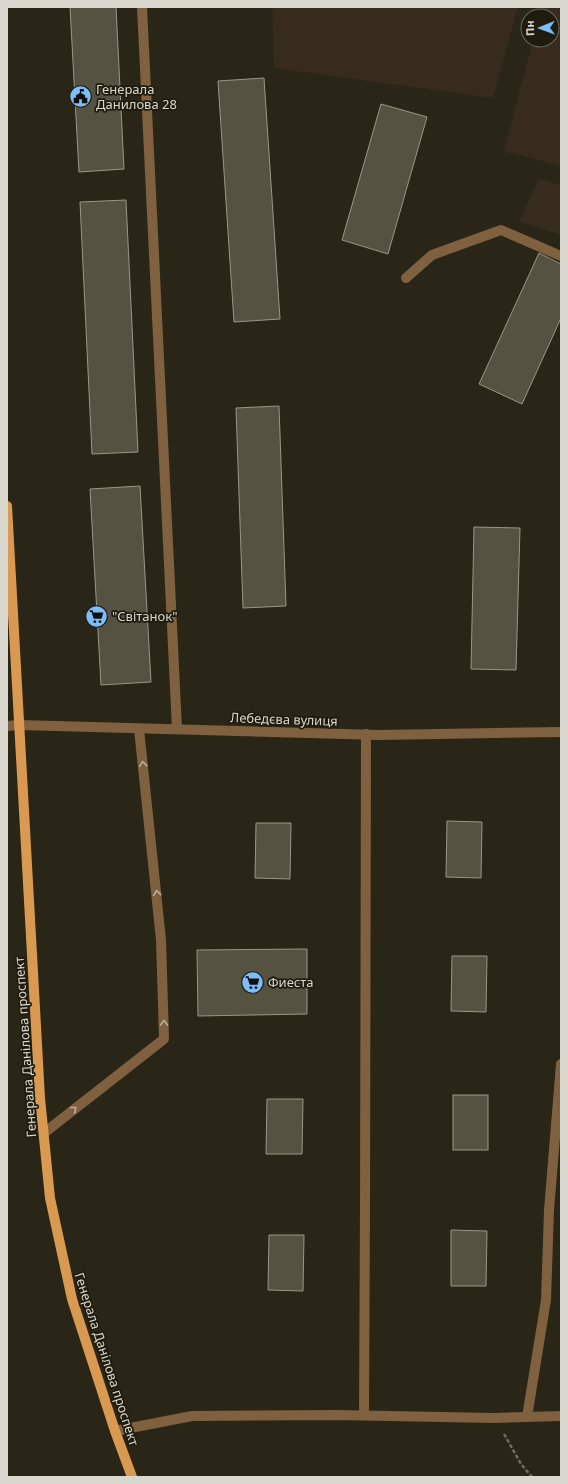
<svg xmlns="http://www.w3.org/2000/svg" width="568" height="1484" font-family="'Noto Sans',sans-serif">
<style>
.industrial{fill:#362b1c}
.building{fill:#555242;stroke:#9b9786}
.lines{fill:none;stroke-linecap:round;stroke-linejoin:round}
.path{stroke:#6e6c5f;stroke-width:2.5;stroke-dasharray:4 2;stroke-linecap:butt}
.minor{stroke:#7f603f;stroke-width:10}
.major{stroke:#da9951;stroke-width:10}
.oneway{stroke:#baad9c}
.labels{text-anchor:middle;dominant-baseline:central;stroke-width:3.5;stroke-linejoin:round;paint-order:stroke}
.poi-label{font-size:13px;fill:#d9d7ce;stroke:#1f1c0e;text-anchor:start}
.street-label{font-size:13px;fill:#d9d7ce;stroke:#1f1c0e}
</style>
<rect width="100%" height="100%" fill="#292617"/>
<g class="industrial">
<polygon points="272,7 518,7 493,98 274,68"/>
<polygon points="541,7 561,7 561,166 504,151 533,40 552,40 552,16 539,16"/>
<polygon points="539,179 561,185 561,235 519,222"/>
</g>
<g class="building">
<polygon points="70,7 116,7 124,169 79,172"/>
<polygon points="264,78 280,319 234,322 218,81"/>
<polygon points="381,104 427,117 388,254 342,240"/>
<polygon points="126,200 138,452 92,454 80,202"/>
<polygon points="539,253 561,264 561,318 522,404 479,384"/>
<polygon points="279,406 286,606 243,608 236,408"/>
<polygon points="140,486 151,682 101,685 90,489"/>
<polygon points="474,527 520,528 516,670 471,669"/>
<polygon points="447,821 482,822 481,878 446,877"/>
<polygon points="256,823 291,823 290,879 255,878"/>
<polygon points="307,949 307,1014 198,1016 197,950"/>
<polygon points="452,956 487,956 486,1012 451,1011"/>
<rect x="453" y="1095" width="35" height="55"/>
<polygon points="267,1099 303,1099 302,1154 266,1154"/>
<polygon points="451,1230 487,1231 486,1286 451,1286"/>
<polygon points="269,1235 304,1235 303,1291 268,1290"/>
</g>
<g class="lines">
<polyline class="path" points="504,1434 521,1464 532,1477"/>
<g class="minor">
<polyline points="142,7 177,729"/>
<polyline points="406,278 432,255 501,230 561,256"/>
<polyline points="7,726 19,725 379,735 561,732"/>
<polyline points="44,1133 164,1039 161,940 139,729"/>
<polyline points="364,1415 365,1207 366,734"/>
<polyline points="527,1417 546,1300 549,1210 561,1064"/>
<polyline points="115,1431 192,1416 337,1415 494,1418 561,1416"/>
</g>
<polyline class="major" points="7,506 40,1098 50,1198 72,1299 115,1431 132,1477"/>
</g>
<defs><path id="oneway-chevron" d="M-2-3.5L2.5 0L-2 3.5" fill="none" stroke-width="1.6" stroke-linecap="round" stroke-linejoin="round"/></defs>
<g class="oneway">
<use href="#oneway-chevron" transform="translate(143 764) rotate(-96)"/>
<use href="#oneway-chevron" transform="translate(157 893) rotate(-96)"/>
<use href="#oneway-chevron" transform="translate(164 1023) rotate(-91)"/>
<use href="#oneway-chevron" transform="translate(74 1109) rotate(-38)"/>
</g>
<defs>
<symbol id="civic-disc" viewBox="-11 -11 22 22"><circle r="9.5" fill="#7cbef9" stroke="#1f1c0e"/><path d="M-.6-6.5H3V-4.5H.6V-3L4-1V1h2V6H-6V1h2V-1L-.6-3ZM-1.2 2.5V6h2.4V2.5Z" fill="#111"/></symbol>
<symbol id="supermarket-disc" viewBox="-11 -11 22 22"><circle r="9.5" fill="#7cbef9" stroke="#1f1c0e"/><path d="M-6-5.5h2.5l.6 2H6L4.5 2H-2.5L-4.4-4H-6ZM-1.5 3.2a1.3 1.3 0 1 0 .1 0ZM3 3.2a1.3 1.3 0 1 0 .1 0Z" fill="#111"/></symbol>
</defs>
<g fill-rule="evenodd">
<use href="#civic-disc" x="68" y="84" width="25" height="25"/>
<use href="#supermarket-disc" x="84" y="604" width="25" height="25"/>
<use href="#supermarket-disc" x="240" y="970" width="25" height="25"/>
</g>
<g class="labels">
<g class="poi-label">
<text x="96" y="89">Генерала<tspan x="96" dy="15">Данилова 28</tspan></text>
<text x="112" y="616">"Світанок"</text>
<text x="268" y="982">Фиеста</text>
</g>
<g class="street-label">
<text transform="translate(284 719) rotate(2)">Лебедєва вулиця</text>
<text transform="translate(25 1047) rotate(-94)">Генерала Данілова проспект</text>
<text transform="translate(107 1359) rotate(72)">Генерала Данілова проспект</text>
</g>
</g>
<rect width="568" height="1484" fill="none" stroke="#d9d7ce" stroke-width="16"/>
<g transform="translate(540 28) rotate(269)"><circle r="19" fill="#1f1c0e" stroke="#69675b"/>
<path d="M0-3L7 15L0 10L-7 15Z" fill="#7cbef9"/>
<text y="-6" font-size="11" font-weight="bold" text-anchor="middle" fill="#d9d7ce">Пн</text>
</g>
</svg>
